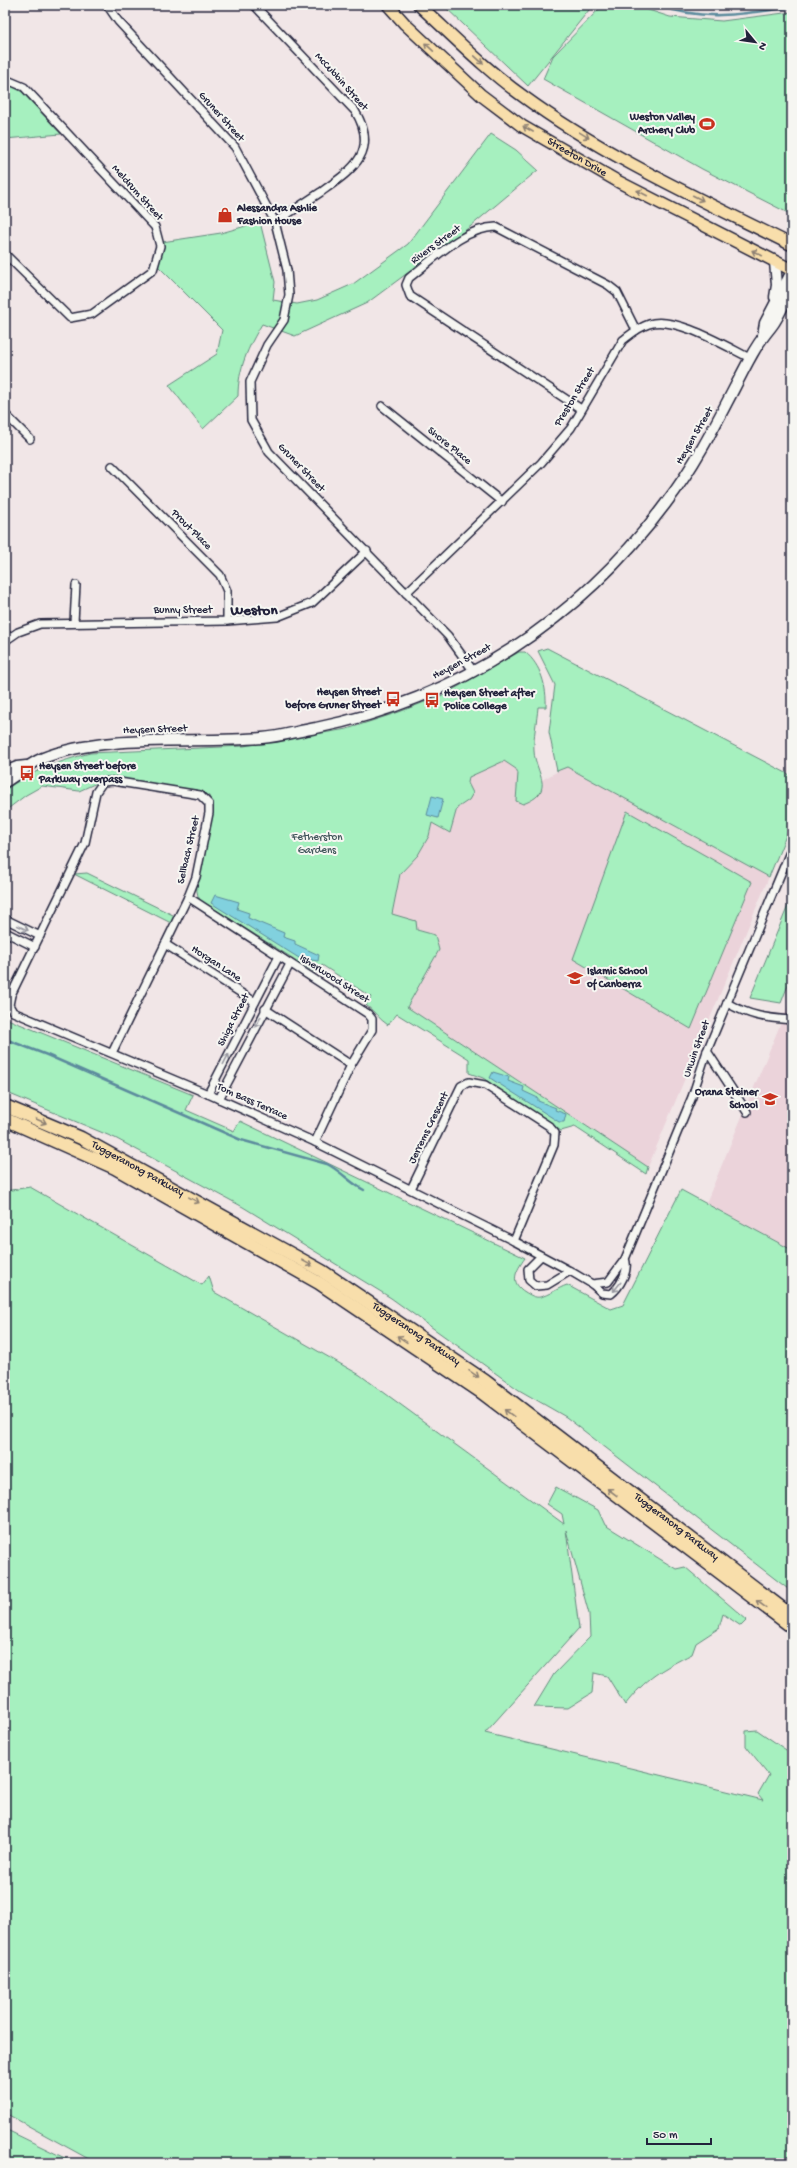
<svg xmlns="http://www.w3.org/2000/svg" width="797" height="2168" font-family="'Gochi Hand',sans-serif">
<style>
.built{fill:#ebd3da}
.green{fill:#a6f0bf;stroke:#64897d}
.water{fill:#81d1de;stroke:#5b8b9d}
.lines{fill:none;stroke-linecap:round;stroke-linejoin:round}
.stream{stroke:#5b8b9d;stroke-width:2.5}
.minor-casing{stroke:#22223b;stroke-width:10}
.secondary-casing{stroke:#22223b;stroke-width:13}
.primary-casing{stroke:#22223b;stroke-width:14}
.motorway-casing{stroke:#22223b;stroke-width:15}
.minor{stroke:#f6f6f2;stroke-width:7}
.secondary{stroke:#f6f6f2;stroke-width:10}
.primary{stroke:#f8deab;stroke-width:11}
.motorway{stroke:#f8deab;stroke-width:12}
.oneway{stroke:#8d8073}
.oneway2{stroke:#9797a0}
.labels{text-anchor:middle;dominant-baseline:central;stroke-width:4;stroke-linejoin:round;paint-order:stroke}
.street-label{font-size:11px;fill:#22223b;stroke:#f6f6f2}
.poi-label{font-size:11px;font-weight:bold;fill:#22223b;stroke:#f6f6f2;text-anchor:start}
.park-label{font-size:11px;fill:#43565c;stroke:#f6f6f2}
.district-label{font-size:15px;font-weight:bold;fill:#22223b;stroke:#f6f6f2}
</style>
<rect width="100%" height="100%" fill="#f1e6e7"/>
<filter id="ink" filterUnits="userSpaceOnUse"><feTurbulence type="fractalNoise" baseFrequency=".025" numOctaves="2"/><feDisplacementMap in="SourceGraphic" scale="8" xChannelSelector="R" yChannelSelector="G"/><feConvolveMatrix kernelMatrix="1 2 1 2 8 2 1 2 1" color-interpolation-filters="sRGB"/></filter>
<g filter="url(#ink)">
<g class="built">
<polygon points="500,761 504,761 516,769 518,773 516,800 523,804 533,800 543,787 542,780 567,766 769,877 648,1167 407,1007 439,950 435,935 417,930 392,914 400,874 418,855 429,836 432,823 450,833 457,808 469,800 468,779 469,777 495,765"/>
<polygon points="792,996 792,1250 706,1203"/>
</g>
<g class="green">
<polygon points="443,5 593,5 528,86"/>
<polygon points="603,5 633,5 670,17 722,21 792,12 792,215 702,169 543,79 553,56"/>
<polygon points="5,82 22,92 61,134 5,139"/>
<path d="M 491,134 L 516,150 L 538,170 L 471,226 L 367,303 L 295,336 L 262,324 C 248,347 238,369 238,396 L 203,429 L 169,385 L 217,354 L 222,330 L 158,266 L 162,242 L 221,233 L 260,222 L 275,282 L 273,300 L 297,304 L 317,300 L 353,284 L 408,244 Z"/>
<polygon points="547,648 792,776 792,821 769,877 567,767 557,771 549,732 555,685 538,651"/>
<path d="M 519,652 L 525,652 C 541,665 547,687 546,707 L 538,707 C 537,721 533,737 534,751 C 534,762 544,779 542,787 C 541,796 531,801 523,804 L 516,801 L 518,773 L 516,769 L 504,761 L 469,777 L 468,783 L 473,793 L 469,800 L 457,808 L 450,833 L 432,823 L 429,836 L 418,855 L 400,874 L 392,914 L 416,921 L 417,930 L 435,935 L 439,950 L 407,1007 L 648,1167 L 646,1174 L 575,1127 L 561,1131 L 483,1078 L 469,1073 L 469,1059 L 397,1014 L 388,1025 C 379,1019 375,1012 366,1005 L 371,997 L 322,965 L 316,973 L 200,900 C 186,879 222,825 209,796 L 199,791 L 115,778 L 101,781 L 79,791 L 42,786 L 26,795 L 5,811 L 5,790 C 31,771 60,761 90,753 L 244,746 L 347,729 L 399,712 L 445,694 Z"/>
<polygon points="627,811 752,882 691,1029 573,959"/>
<polygon points="87,873 175,916 171,923 74,874"/>
<polygon points="792,896 792,975 781,1003 750,998"/>
<path d="M 5,1018 L 193,1095 L 186,1110 L 234,1131 L 240,1121 L 525,1258 C 516,1271 509,1282 525,1292 C 530,1295 535,1298 540,1297 C 549,1295 558,1288 567,1285 L 611,1309 L 623,1305 L 681,1190 L 792,1250 L 792,1592 L 566,1417 L 519,1390 L 391,1298 L 243,1207 L 115,1138 L 5,1092 Z"/>
<path d="M 30,1187 L 202,1285 L 209,1276 L 214,1292 L 360,1375 L 564,1524 L 562,1514 L 547,1504 L 556,1487 L 598,1510 L 605,1525 L 676,1569 L 685,1567 L 747,1620 L 741,1626 L 723,1614 L 719,1628 L 696,1643 L 692,1654 C 662,1669 646,1678 625,1705 L 607,1676 L 594,1673 L 592,1693 L 568,1708 L 534,1707 L 554,1674 L 590,1637 L 589,1614 L 566,1530 L 579,1628 L 485,1733 L 763,1800 L 758,1794 L 769,1775 L 746,1746 L 746,1731 L 757,1730 L 792,1754 L 792,2163 L 96,2163 L 5,2113 L 5,1191 Z"/>
<polygon points="5,2129 75,2163 5,2163"/>
</g>
<g class="water">
<polygon points="432,796 443,799 438,818 427,815"/>
<polygon points="215,895 239,902 237,909 249,913 248,918 284,933 283,937 295,941 295,944 319,955 318,961 299,958 211,903"/>
<polygon points="493,1072 509,1077 508,1081 524,1087 523,1091 538,1098 538,1101 556,1108 555,1110 566,1114 564,1122 559,1122 490,1078"/>
</g>
<g class="lines">
<g class="stream">
<path d="M 656,5 C 706,22 741,14 792,7"/>
<path d="M 5,1039 L 47,1055 L 241,1140 L 327,1164 C 341,1171 350,1183 364,1190"/>
</g>
<defs>
<g id="minor">
<polyline points="107,5 118,21 235,147 275,222 287,270 289,295 284,320 267,345 250,382 251,420 269,452 448,636 474,672"/>
<path d="M 254,5 L 355,111 C 380,152 352,170 321,192 C 306,202 291,212 275,222"/>
<polyline points="5,79 24,87 155,227 160,246 153,270 92,314 70,318 5,254"/>
<polyline points="382,406 502,502"/>
<path d="M 581,409 L 410,296 L 406,285 L 409,278 C 434,259 463,228 496,227 L 608,285 L 617,292 L 636,330"/>
<polyline points="5,414 30,439"/>
<polyline points="112,466 220,575 227,591 227,621"/>
<path d="M 406,593 L 541,463 L 571,428 L 623,340 C 631,334 639,327 649,324 C 674,315 727,347 750,358"/>
<polyline points="74,622 76,585"/>
<polyline points="5,641 18,632 40,624 227,621 277,617 312,603 367,551"/>
<polyline points="188,897 368,1014 372,1019 372,1030 351,1065 315,1142"/>
<polyline points="5,919 40,936"/>
<polyline points="5,932 35,947"/>
<polyline points="165,944 255,1002"/>
<path d="M 727,1003 C 750,1016 765,1018 792,1020"/>
<polyline points="265,1009 351,1065"/>
<polyline points="707,1051 747,1112"/>
<path d="M 112,1053 L 188,897 L 196,877 L 209,813 L 209,804 L 200,795 L 113,781 L 103,782 L 96,792 L 85,843 L 11,995 L 9,1005 L 13,1012 L 208,1094 L 315,1142 L 514,1241 L 570,1271 L 592,1284 L 602,1293 L 611,1294 C 619,1288 630,1270 625,1259"/>
<polyline points="208,1094 279,956"/>
<polyline points="219,1099 290,964"/>
<polyline points="411,1189 461,1086 469,1082 485,1085 549,1126 555,1133 554,1145 514,1241"/>
<polyline points="541,1256 528,1269 529,1280 536,1286 547,1285 570,1271"/>
<polyline points="592,1284 608,1282 625,1259 692,1097 707,1051 792,847"/>
</g>
<g id="secondary">
<polyline points="775,262 777,285 775,297"/>
<polyline points="763,335 765,323 789,277 792,275"/>
<polyline points="5,772 17,767 26,766"/>
<path d="M 5,782 C 18,774 29,764 43,758 C 105,733 195,744 262,738 C 280,737 298,731 316,728 C 459,699 579,620 666,503 C 700,459 723,409 749,360 C 755,348 762,338 771,327 C 780,316 785,300 792,287"/>
</g>
<g id="primary">
<path id="s1" d="M 388,5 L 405,24 L 481,95 L 522,126 L 619,182 L 792,270"/>
<path d="M 419,5 C 453,36 486,70 524,97 C 606,157 702,200 792,245"/>
</g>
<g id="motorway">
<path id="s2" d="M 5,1106 L 81,1138 L 322,1271 L 485,1381 L 792,1616"/>
<polyline points="5,1119 115,1168 319,1283 481,1392 792,1627"/>
</g>
</defs>
<use href="#minor" class="minor-casing"/>
<use href="#secondary" class="secondary-casing"/>
<use href="#primary" class="primary-casing"/>
<use href="#motorway" class="motorway-casing"/>
<use href="#minor" class="minor"/>
<use href="#secondary" class="secondary"/>
<use href="#primary" class="primary"/>
<use href="#motorway" class="motorway"/>
</g>
<defs><path id="oneway-shaft" d="M-6 0H5M1.5-3L5.5 0L1.5 3" fill="none" stroke-width="1.6" stroke-linecap="round" stroke-linejoin="round"/></defs>
<g class="oneway">
<use href="#oneway-shaft" transform="translate(429 47) rotate(-137)"/>
<use href="#oneway-shaft" transform="translate(479 60) rotate(43)"/>
<use href="#oneway-shaft" transform="translate(528 129) rotate(-150)"/>
<use href="#oneway-shaft" transform="translate(584 135) rotate(31)"/>
<use href="#oneway-shaft" transform="translate(642 193) rotate(-153)"/>
<use href="#oneway-shaft" transform="translate(698 198) rotate(27)"/>
<use href="#oneway-shaft" transform="translate(757 253) rotate(-153)"/>
<use href="#oneway-shaft" transform="translate(41 1121) rotate(23)"/>
<use href="#oneway-shaft" transform="translate(194 1200) rotate(29)"/>
<use href="#oneway-shaft" transform="translate(307 1263) rotate(29)"/>
<use href="#oneway-shaft" transform="translate(402 1339) rotate(-146)"/>
<use href="#oneway-shaft" transform="translate(474 1374) rotate(34)"/>
<use href="#oneway-shaft" transform="translate(509 1413) rotate(-143)"/>
<use href="#oneway-shaft" transform="translate(612 1492) rotate(-143)"/>
<use href="#oneway-shaft" transform="translate(761 1604) rotate(-143)"/>
</g>
<g class="oneway2">
<use href="#oneway-shaft" transform="translate(23 928) rotate(25)"/>
<use href="#oneway-shaft" transform="translate(258 1022) rotate(118)"/>
<use href="#oneway-shaft" transform="translate(226 1059) rotate(-63)"/>
<use href="#oneway-shaft" transform="translate(617 1287) rotate(129)"/>
</g>
</g>
<defs>
<symbol id="stadium-bare" viewBox="-9 -9 18 18"><path d="M0-5a6.5 5 0 1 0 0 10a6.5 5 0 1 0 0-10ZM-3.5-1.8h7v3.6h-7Z" fill="#c8321e" stroke="#f6f6f2" stroke-width="2.5" paint-order="stroke"/></symbol>
<symbol id="shop-bare" viewBox="-9 -9 18 18"><path d="M-5-2.5h2.3a2.7 3.5 0 0 1 5.4 0H5L5.5 6h-11ZM-1.5-2.5h3a1.5 2.3 0 0 0-3 0Z" fill="#c8321e" stroke="#f6f6f2" stroke-width="2.5" paint-order="stroke"/></symbol>
<symbol id="bus-bare" viewBox="-9 -9 18 18"><path d="M-5-6H5V4H4V6H2V4H-2V6H-4V4H-5ZM-3.5-4V0h7V-4ZM-3.5 1.2v1.5H-2V1.2ZM2 1.2v1.5H3.5V1.2Z" fill="#c8321e" stroke="#f6f6f2" stroke-width="2.5" paint-order="stroke"/></symbol>
<symbol id="school-bare" viewBox="-9 -9 18 18"><path d="M0-5L7-2L0 1L-7-2ZM-4 1L0 2.5L4 1V4Q0 6-4 4Z" fill="#c8321e" stroke="#f6f6f2" stroke-width="2.5" paint-order="stroke"/></symbol>
</defs>
<g fill-rule="evenodd">
<use href="#stadium-bare" x="696" y="113" width="22" height="22"/>
<use href="#shop-bare" x="214" y="204" width="22" height="22"/>
<use href="#bus-bare" x="382" y="688" width="22" height="22"/>
<use href="#bus-bare" x="421" y="689" width="22" height="22"/>
<use href="#bus-bare" x="16" y="762" width="22" height="22"/>
<use href="#school-bare" x="564" y="967" width="22" height="22"/>
<use href="#school-bare" x="759" y="1088" width="22" height="22"/>
</g>
<g class="labels">
<g class="street-label">
<text transform="translate(341 82) rotate(48)">McCubbin Street</text>
<text transform="translate(221 117) rotate(48)">Gruner Street</text>
<text stroke="none"><textPath href="#s1" startOffset="244">Streeton Drive</textPath></text>
<text transform="translate(137 193) rotate(48)">Meldrum Street</text>
<text transform="translate(436 245) rotate(-36)">Rivers Street</text>
<text transform="translate(575 397) rotate(-58)">Preston Street</text>
<text transform="translate(695 436) rotate(-60)">Heysen Street</text>
<text transform="translate(449 446) rotate(39)">Shore Place</text>
<text transform="translate(301 468) rotate(46)">Gruner Street</text>
<text transform="translate(191 530) rotate(45)">Prout Place</text>
<text x="183" y="611">Bunny Street</text>
<text transform="translate(462 662) rotate(-28)">Heysen Street</text>
<text transform="translate(155 730) rotate(-2)">Heysen Street</text>
<text transform="translate(189 850) rotate(-77)">Sellbach Street</text>
<text transform="translate(216 964) rotate(33)">Horgan Lane</text>
<text transform="translate(334 979) rotate(33)">Isherwood Street</text>
<text transform="translate(234 1020) rotate(-63)">Shiga Street</text>
<text transform="translate(697 1049) rotate(-70)">Unwin Street</text>
<text transform="translate(252 1102) rotate(24)">Tom Bass Terrace</text>
<text transform="translate(429 1128) rotate(-64)">Jerrems Crescent</text>
<text stroke="none"><textPath href="#s2" startOffset="147">Tuggeranong Parkway</textPath></text>
<text stroke="none"><textPath href="#s2" startOffset="471">Tuggeranong Parkway</textPath></text>
<text stroke="none"><textPath href="#s2" startOffset="795">Tuggeranong Parkway</textPath></text>
</g>
<g class="poi-label">
<text x="695" y="118" text-anchor="end">Weston Valley<tspan x="695" dy="13">Archery Club</tspan></text>
<text x="237" y="209">Alessandra Ashlie<tspan x="237" dy="13">Fashion House</tspan></text>
<text x="381" y="693" text-anchor="end">Heysen Street<tspan x="381" dy="13">before Gruner Street</tspan></text>
<text x="444" y="694">Heysen Street after<tspan x="444" dy="13">Police College</tspan></text>
<text x="39" y="767">Heysen Street before<tspan x="39" dy="13">Parkway overpass</tspan></text>
<text x="587" y="972">Islamic School<tspan x="587" dy="13">of Canberra</tspan></text>
<text x="758" y="1093" text-anchor="end">Orana Steiner<tspan x="758" dy="13">School</tspan></text>
</g>
<g class="park-label">
<text x="317" y="838">Fetherston<tspan x="317" dy="13">Gardens</tspan></text>
</g>
<g class="district-label">
<text x="254" y="611">Weston</text>
</g>
</g>
<rect width="797" height="2168" fill="none" stroke="#f6f6f2" stroke-width="20"/>
<rect x="10" y="10" width="777" height="2148" fill="none" stroke="#22223b" stroke-width="1.5" filter="url(#ink)"/>
<g transform="translate(755 42) rotate(119)" stroke="#f6f6f2" stroke-width="3" paint-order="stroke">
<path d="M0-3L7 15L0 10L-7 15Z" fill="#22223b"/>
<text y="-6" font-size="11" font-weight="bold" text-anchor="middle" fill="#22223b">N</text>
</g>
<path d="M647 2138v6h64v-6" fill="none" stroke="#22223b" stroke-width="2"/>
<text x="653" y="2138" font-size="12" fill="#22223b" stroke="#f6f6f2" stroke-width="3" paint-order="stroke">50 m</text>
</svg>
